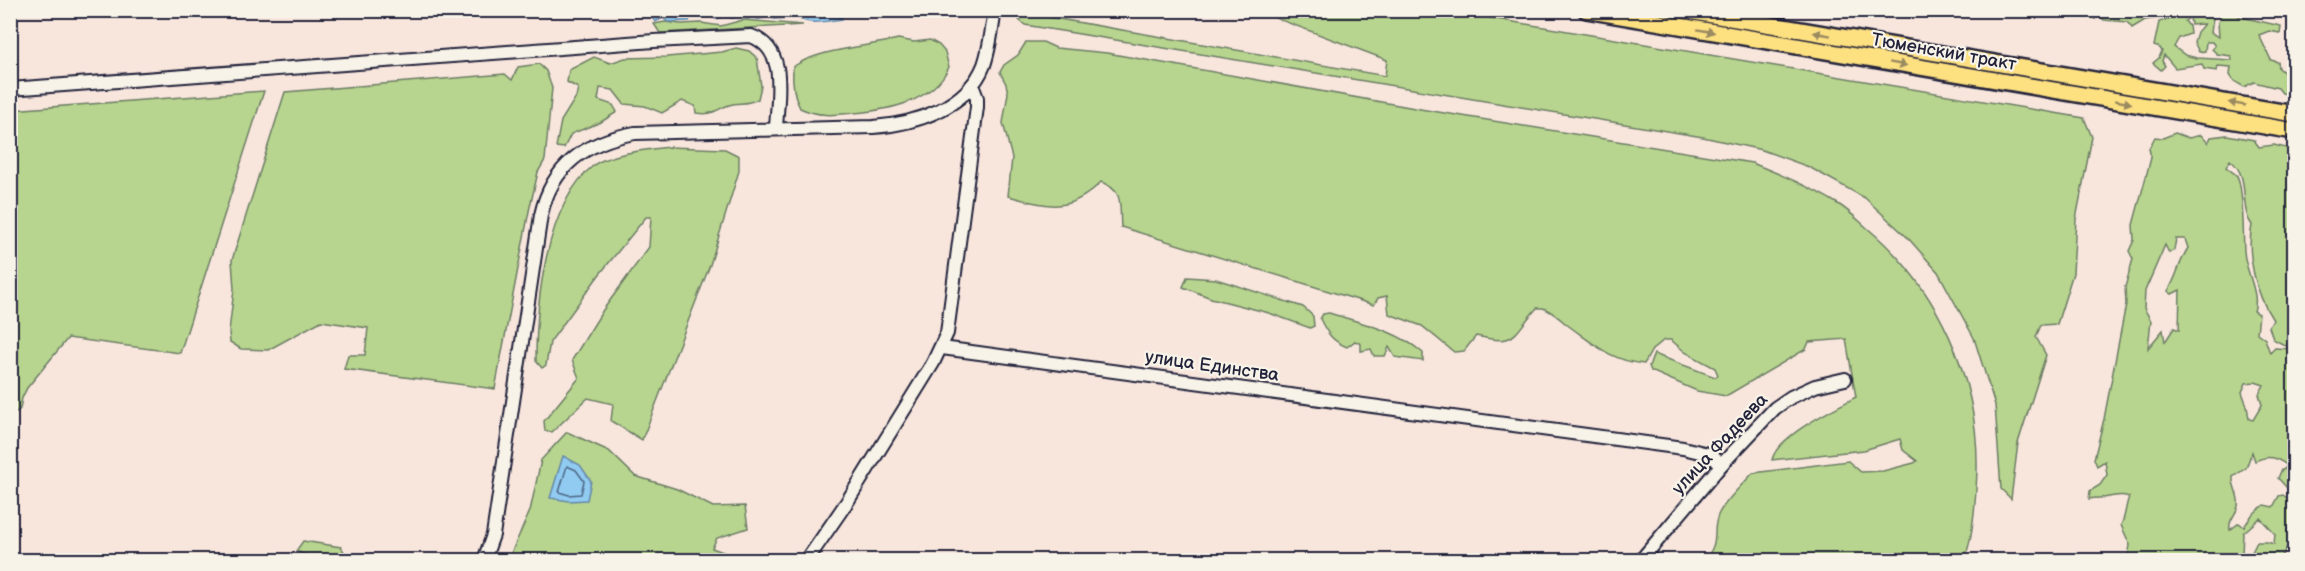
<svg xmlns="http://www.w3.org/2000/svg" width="2305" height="571" font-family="'Balsamiq Sans',sans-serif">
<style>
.green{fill:#b7d58e;stroke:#6c7c64;stroke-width:1.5;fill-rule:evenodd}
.water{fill:#91cbf1;stroke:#6587a8;stroke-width:1.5}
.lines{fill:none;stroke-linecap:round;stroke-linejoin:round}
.shore{stroke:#4e6684;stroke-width:1.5}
.minor-casing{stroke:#22223b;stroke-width:16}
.major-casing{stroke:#22223b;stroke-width:20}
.minor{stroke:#f7f3e8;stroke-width:12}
.major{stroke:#fde080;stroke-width:15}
.oneway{fill:#9a8a61}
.labels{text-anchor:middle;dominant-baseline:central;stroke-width:4.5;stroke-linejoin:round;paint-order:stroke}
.street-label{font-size:18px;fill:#22223b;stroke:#f7f3e8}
</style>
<rect width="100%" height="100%" fill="#f8e6dd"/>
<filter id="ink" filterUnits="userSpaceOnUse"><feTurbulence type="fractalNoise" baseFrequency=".0167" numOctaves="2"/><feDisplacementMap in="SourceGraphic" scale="12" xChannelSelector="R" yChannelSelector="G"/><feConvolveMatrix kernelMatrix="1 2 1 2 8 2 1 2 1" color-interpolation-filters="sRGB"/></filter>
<g filter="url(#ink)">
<g class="green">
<polygon points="1257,11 1448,11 2084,118 2092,137 2076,219 2073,273 2057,324 2041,325 2036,337 2046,355 2018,443 2011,499 2001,489 1995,405 1974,338 1938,272 1908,238 1865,198 1809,167 1762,150 1703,137 1025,25 1019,20 1019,12 1385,76 1387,60"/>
<polygon points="2072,11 2171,11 2159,18 2145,20 2132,28 2127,22 2104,20 2098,14 2095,19 2088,13"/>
<path d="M 2173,11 L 2212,11 L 2213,17 L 2211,33 L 2219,37 L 2218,22 L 2222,13 L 2237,11 L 2235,14 L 2241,17 L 2281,26 L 2280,33 L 2269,31 L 2259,35 L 2271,60 L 2278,62 L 2279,68 L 2287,75 L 2292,74 L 2291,65 L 2294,64 L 2294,95 L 2282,93 L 2278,88 L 2254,82 L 2244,87 L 2234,81 L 2230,75 L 2231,67 L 2218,66 L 2217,71 L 2204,69 L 2202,64 L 2175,68 L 2164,55 L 2162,61 L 2165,66 L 2161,70 L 2153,63 L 2159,58 L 2162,51 L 2160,48 L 2154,46 L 2159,22 L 2170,19 L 2172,13 L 2176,13 ZM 2190,17 L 2191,25 L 2204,24 L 2197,32 L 2194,42 L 2199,52 L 2205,51 L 2206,42 L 2212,42 L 2215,46 L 2212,49 L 2217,54 L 2231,56 L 2232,60 L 2197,58 L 2185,55 L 2174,47 L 2179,38 L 2190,34 L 2189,26 L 2185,21 Z"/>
<polygon points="743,20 803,25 660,33 654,24 665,22 681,24 701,23 721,26"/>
<path d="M 898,39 L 914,42 L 930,40 L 939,45 L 945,52 L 949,67 C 932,102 890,110 854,113 C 834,115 819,117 800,108 C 793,95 792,82 793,67 C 817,49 868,47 898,39 Z"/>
<path d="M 1026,42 L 1043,42 L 1056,48 L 1107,53 L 1426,110 L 1752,163 C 1782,175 1811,187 1838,204 C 1848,210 1857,219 1866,227 C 1938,287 1979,378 1977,471 C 1976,494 1973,540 1964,560 L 1704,560 C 1722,541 1710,531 1719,513 C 1727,499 1742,485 1753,473 L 1848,461 L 1861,472 L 1883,471 L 1914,463 L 1917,461 L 1903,450 L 1900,439 L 1864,450 L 1772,460 C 1776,437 1835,408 1856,397 L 1846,339 L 1809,342 L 1806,349 L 1726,396 L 1697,391 L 1651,371 L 1649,366 L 1654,354 L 1715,377 L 1718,375 L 1715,368 L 1685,352 L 1671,340 L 1664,340 L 1652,350 L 1644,364 C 1610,361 1593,343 1566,324 C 1559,318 1552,311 1543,308 L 1537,308 C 1511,336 1518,346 1476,336 L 1464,351 L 1454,352 L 1422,326 L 1389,314 L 1387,296 L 1378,298 L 1374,305 L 1121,227 C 1119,205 1125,191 1101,182 C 1068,215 1048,206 1008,196 L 1012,158 L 1003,123 L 1008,93 L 1006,84 L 1000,72 L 1004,65 L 1018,55 Z"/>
<path d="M 736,48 L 749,51 L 757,58 L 761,86 L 758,99 C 744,106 740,101 729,105 C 714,110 714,116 696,113 L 695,106 L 682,101 L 662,113 L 645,106 L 624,104 L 613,90 L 600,88 L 598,100 L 613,105 L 617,112 L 601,122 L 571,134 L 564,148 L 556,147 L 561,121 L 576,97 L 578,88 L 567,82 L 569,70 L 594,57 L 610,63 L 625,58 L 667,57 L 722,52 Z"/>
<polygon points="539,64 546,71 552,88 545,160 538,172 529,211 495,389 344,369 348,355 365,355 368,328 321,321 268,350 241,349 230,342 229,332 234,289 232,260 285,92 505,74 512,80 518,67"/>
<polygon points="264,91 180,353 68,338 27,388 22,398 20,409 11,416 11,110"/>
<path d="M 2175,133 L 2189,138 L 2201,135 L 2208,143 L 2211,137 L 2227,135 L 2254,140 L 2259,147 L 2274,145 L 2294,150 L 2294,487 L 2287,488 L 2278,478 L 2282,469 L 2290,467 C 2276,458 2271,454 2255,461 L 2252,452 L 2246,468 L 2233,477 C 2232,487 2240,495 2238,506 C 2236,516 2228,519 2230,530 L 2239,523 L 2244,527 L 2252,515 L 2264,505 L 2273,507 L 2279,496 L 2283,495 L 2287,498 L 2291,491 L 2294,491 L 2294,525 L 2287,530 L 2289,543 L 2280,560 L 2252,560 L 2250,556 L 2257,542 L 2267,542 L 2274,544 L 2275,534 L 2260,518 L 2243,533 L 2242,554 L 2237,558 L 2238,560 L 2127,560 L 2130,545 L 2121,525 C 2126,515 2125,507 2129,497 C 2120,494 2118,496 2109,497 C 2102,499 2097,497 2089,499 L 2090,491 L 2100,485 L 2107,475 L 2105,461 L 2097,466 L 2094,459 L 2104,419 L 2126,304 L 2125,287 L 2133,259 L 2129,251 L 2134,240 L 2133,225 L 2151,158 L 2149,148 L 2155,137 L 2163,138 ZM 2230,160 C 2252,177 2238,206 2252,225 C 2246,255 2256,294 2273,320 L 2269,327 L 2273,339 L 2292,349 L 2275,348 L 2270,353 L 2265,339 L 2257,333 L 2259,314 L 2254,311 C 2260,293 2245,271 2244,251 C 2243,237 2244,187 2237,176 C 2235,173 2229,170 2226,167 ZM 2176,239 L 2185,239 L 2188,248 C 2179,262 2177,277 2168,291 L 2172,294 L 2180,290 L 2179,330 L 2174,328 L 2165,342 L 2163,330 L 2148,348 L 2151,321 L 2144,308 L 2145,291 L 2165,245 L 2169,253 L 2174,250 ZM 2255,382 L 2264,385 L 2259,394 L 2262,405 L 2253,420 L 2249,419 L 2247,406 L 2242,392 L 2246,383 Z"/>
<path d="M 669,147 L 725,149 L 739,156 L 739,171 L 710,265 L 642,440 L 611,421 L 613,404 L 588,398 L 552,432 L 545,431 L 544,421 L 579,378 L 572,360 L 603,310 L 649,247 L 651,217 L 646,217 L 599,275 L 550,342 L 546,365 L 542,368 L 536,361 C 536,304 545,204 594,165 C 608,154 650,149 669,147 Z"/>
<polygon points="1187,277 1216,279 1303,307 1313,316 1314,326 1310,328 1269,313 1211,298 1183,287"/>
<path d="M 1329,313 C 1361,323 1397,330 1423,353 L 1423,361 L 1395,357 L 1389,347 L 1385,356 L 1374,356 L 1371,349 L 1361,351 L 1361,344 L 1355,341 L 1347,347 C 1332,341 1327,333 1320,319 L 1323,314 Z"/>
<polygon points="567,432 609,451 635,476 677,489 713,507 745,506 748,528 717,538 712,548 734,556 739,560 508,560 530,511 541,460"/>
<polygon points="303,541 341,547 349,560 309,560 306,555 296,551"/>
</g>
<g class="water">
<path d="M 652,10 L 721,10 L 729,13 L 735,10 L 817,10 L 824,16 L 840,16 L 842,19 C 827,21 809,26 796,17 L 775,19 L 769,17 L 758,19 L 753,17 L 747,19 L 741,15 L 733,18 L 724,16 L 716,19 L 694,12 L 689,21 L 668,22 L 663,18 L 655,22 L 651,16 Z"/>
<polygon points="563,456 580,465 591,481 587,500 569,501 550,498"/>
</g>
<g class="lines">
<g class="shore">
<polyline points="745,10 759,12 770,11 776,13 796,11 811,15 814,10"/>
<polygon points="567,466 576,470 584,481 581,494 569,495 559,492"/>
</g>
<defs>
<g id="minor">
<path d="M 10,89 L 654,41 L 751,36 C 789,50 777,98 776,129"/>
<polyline points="942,348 1683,448 1708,454 1722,464"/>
<path d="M 484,560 L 493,535 L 541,215 C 552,165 586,142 635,133 L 873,127 C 915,124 967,108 984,65 C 990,48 992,28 995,10"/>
<polyline points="807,560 847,502 933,363 947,333 977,107 977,98 972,85"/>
<polyline points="1641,560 1722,464 1775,408 1791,397 1815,386 1845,379"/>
</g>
<g id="major">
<polyline points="1586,10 2294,131"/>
<polyline points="1683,10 2294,114"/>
</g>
</defs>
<use href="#minor" class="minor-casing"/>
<use href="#major" class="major-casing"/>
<use href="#minor" class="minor"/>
<use href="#major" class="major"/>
</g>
<defs><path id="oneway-solid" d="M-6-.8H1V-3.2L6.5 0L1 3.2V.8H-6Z" transform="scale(1.5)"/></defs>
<g class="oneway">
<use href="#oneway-solid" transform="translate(1706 31) rotate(10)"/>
<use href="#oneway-solid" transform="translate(1822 34) rotate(-170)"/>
<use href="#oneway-solid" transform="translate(1898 64) rotate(10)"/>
<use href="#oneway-solid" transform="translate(2123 102) rotate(10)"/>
<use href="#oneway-solid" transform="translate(2237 104) rotate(-170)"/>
</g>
</g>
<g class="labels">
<g class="street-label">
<text transform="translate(1944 52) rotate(10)">Тюменский тракт</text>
<text transform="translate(1212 366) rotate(8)">улица Единства</text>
<text transform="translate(1720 444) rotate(-47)">улица Фадеева</text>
</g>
</g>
<rect width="2305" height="571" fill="none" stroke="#f7f3e8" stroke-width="36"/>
<rect x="18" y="18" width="2269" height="535" fill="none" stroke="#22223b" stroke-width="2" filter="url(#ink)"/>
</svg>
